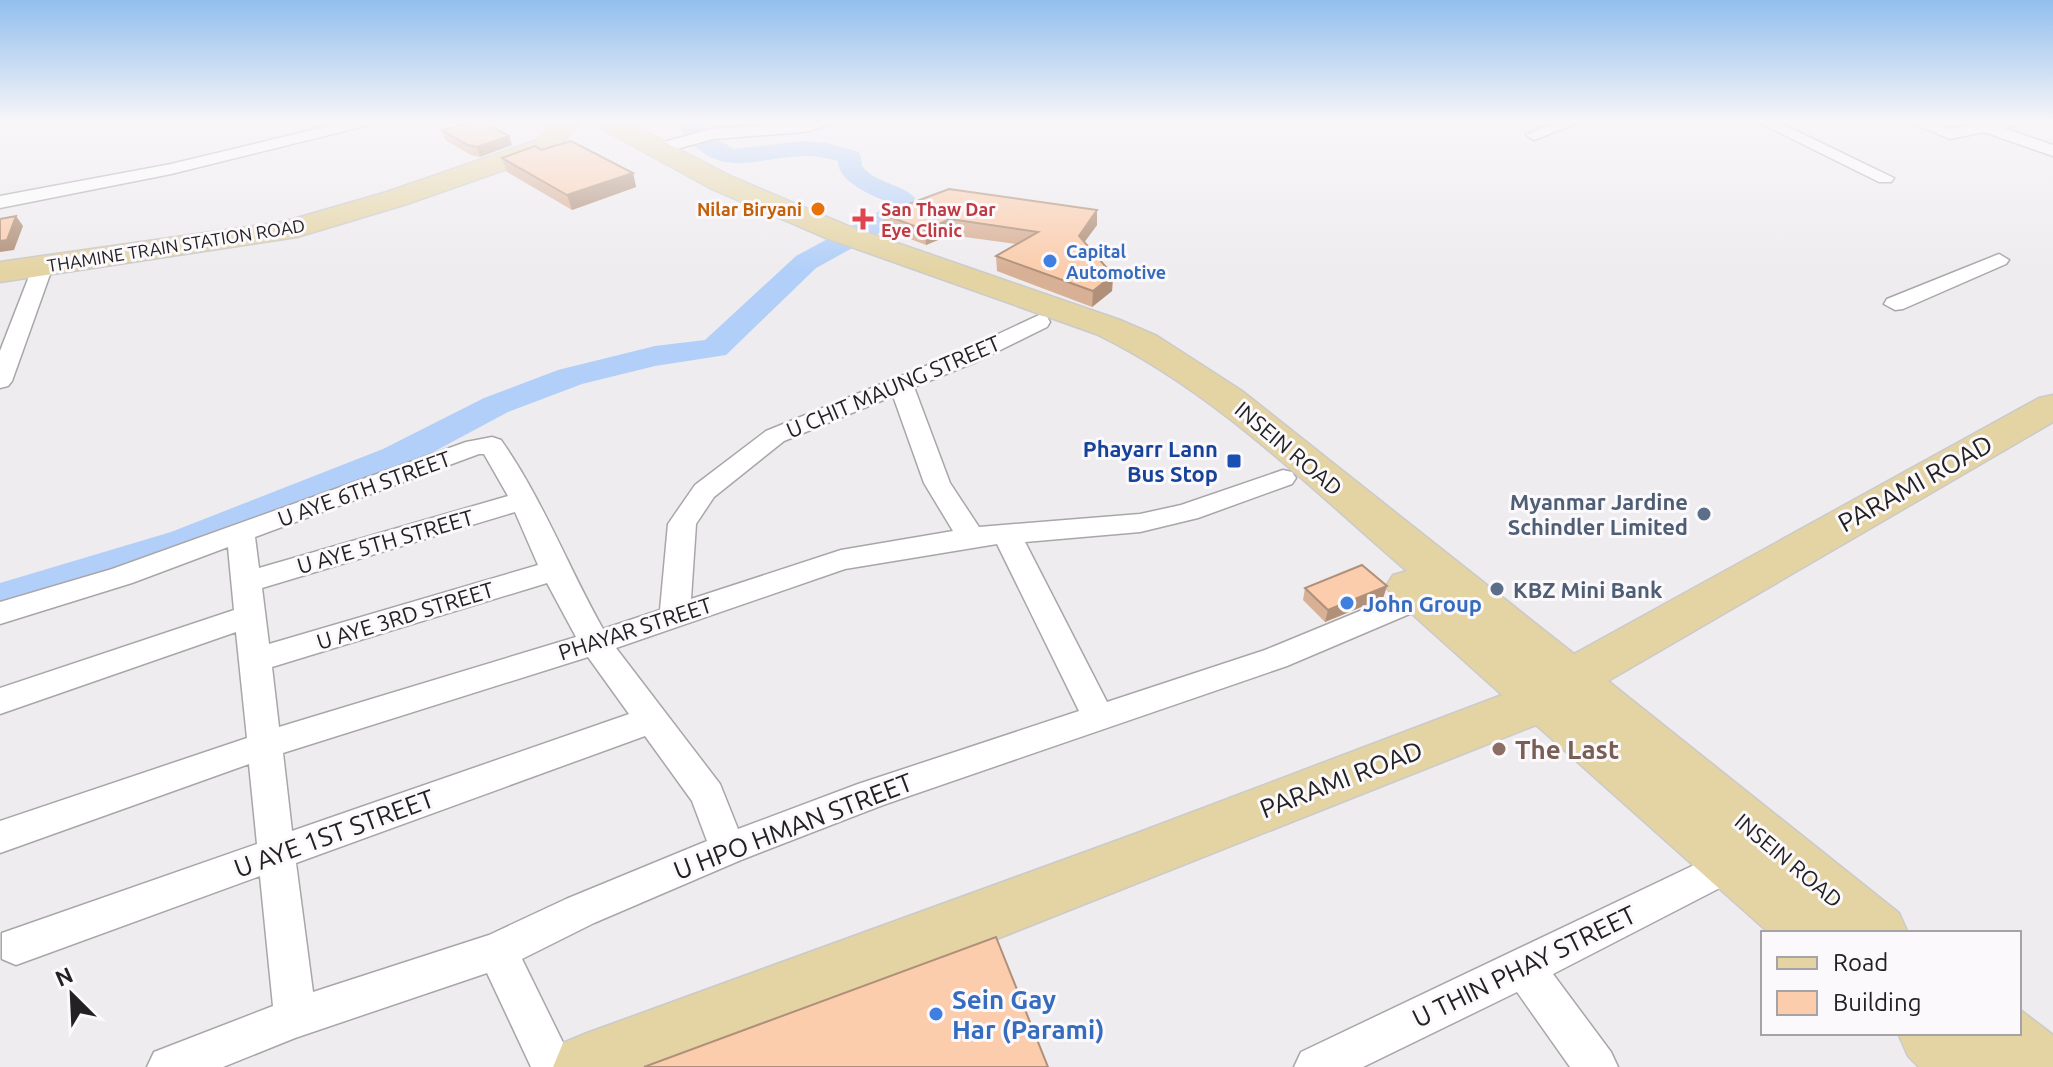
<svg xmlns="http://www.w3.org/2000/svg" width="2053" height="1067" font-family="Ubuntu,sans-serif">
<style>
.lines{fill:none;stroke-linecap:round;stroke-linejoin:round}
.river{fill:#b1cff8;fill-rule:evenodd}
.minor-casing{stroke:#a9a6a9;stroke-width:3}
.primary-casing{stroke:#cacaca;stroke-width:3}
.minor{fill:#fff;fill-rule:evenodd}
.primary{fill:#e4d4a4;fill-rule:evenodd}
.wall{fill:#d8b095}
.shaded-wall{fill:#b09079}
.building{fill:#fbcdad;stroke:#b09079;stroke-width:2}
.food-dot{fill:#e8710a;stroke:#fcf9fc;stroke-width:3}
.health-dot{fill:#e0444e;stroke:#fcf9fc;stroke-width:3}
.shop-dot{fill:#3f7fe0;stroke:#fcf9fc;stroke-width:3}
.transit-dot{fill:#1a4fb4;stroke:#fcf9fc;stroke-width:3}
.service-dot{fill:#5c6f8a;stroke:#fcf9fc;stroke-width:3}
.education-dot{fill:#8d6e63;stroke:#fcf9fc;stroke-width:3}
.labels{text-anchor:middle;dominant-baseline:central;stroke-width:6;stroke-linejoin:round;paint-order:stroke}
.far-food-label{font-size:18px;font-weight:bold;fill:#c56008;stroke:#fcf9fc;text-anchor:end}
.far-health-label{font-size:18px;font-weight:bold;fill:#be3a42;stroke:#fcf9fc;text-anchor:start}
.far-street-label{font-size:18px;fill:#232223;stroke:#fcf9fc}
.far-shop-label{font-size:18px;font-weight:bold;fill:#366cbe;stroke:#fcf9fc;text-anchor:start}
.street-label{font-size:22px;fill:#232223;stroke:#fcf9fc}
.transit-label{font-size:22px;font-weight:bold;fill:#164399;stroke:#fcf9fc;text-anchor:end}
.service-label{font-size:22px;font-weight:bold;fill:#4e5e75;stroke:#fcf9fc;text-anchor:end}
.shop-label{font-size:22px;font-weight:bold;fill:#366cbe;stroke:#fcf9fc;text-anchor:start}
.near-street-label{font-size:26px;fill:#232223;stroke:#fcf9fc}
.near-education-label{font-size:26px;font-weight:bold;fill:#785e54;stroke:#fcf9fc;text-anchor:start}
.near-shop-label{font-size:26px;font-weight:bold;fill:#366cbe;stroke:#fcf9fc;text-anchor:start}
</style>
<rect width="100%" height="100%" fill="#efecef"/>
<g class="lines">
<path class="river" d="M 676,121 L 699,121 L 718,140 L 734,149 L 803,141 L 827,143 L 859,152 C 861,156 861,161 862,165 C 871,182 905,185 915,198 L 909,217 L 816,268 L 726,355 L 655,366 L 582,384 L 508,412 L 409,465 L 199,550 L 0,613 L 0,583 L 171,532 L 383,449 L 484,398 L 558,370 L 655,346 L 705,340 L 796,256 L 887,207 L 888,202 C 872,196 837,181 838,161 C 774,139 721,200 676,121 Z"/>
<defs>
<g id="minor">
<polygon points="349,121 375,121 373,124 171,174 0,208 0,196 171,164"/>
<polygon points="809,121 834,121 832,124 804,132 713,139 658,154 649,149 652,145 712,129"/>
<polygon points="1560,121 1582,121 1534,140 1526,135"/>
<polygon points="1756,121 1776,121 1894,178 1891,182 1879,182"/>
<polygon points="1908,121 1930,121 1951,129 1991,121 2020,121 2018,124 2003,128 2053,145 2053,156 1984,132 1950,139"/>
<polygon points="1999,254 2009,260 2006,264 1903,309 1895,310 1884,304 1887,299"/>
<polygon points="43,260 53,266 12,381 8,386 0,388 0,351 33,266"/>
<path d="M 1039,315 L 1047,317 L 1050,322 L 1047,327 L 976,362 L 914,387 L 950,483 L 979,527 L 1140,514 L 1181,505 L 1283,470 L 1292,472 L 1296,478 L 1292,484 L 1198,518 L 1140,532 L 1025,542 L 1107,702 L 1265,650 L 1411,590 L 1422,587 L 1433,590 L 1437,597 L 1433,604 L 1287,666 L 883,805 L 741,860 L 594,923 L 522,959 L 575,1067 L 531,1067 L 487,973 L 295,1038 L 223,1067 L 147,1067 L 154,1052 L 273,1006 L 260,876 L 16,965 L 2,959 L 2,933 L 257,844 L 249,764 L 0,853 L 0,821 L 247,738 L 236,632 L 0,714 L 0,688 L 234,610 L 228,547 L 132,583 L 0,624 L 0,602 L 112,569 L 466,442 L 492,437 L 501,440 C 542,498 568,567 603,629 L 660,610 L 668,524 L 695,485 L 766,431 L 960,352 ZM 893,396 L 924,483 L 953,531 L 841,550 L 691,599 L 696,524 L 714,497 L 784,441 ZM 479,454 L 484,454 L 508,496 L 259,568 L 255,537 ZM 515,512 L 538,565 L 269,644 L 262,588 ZM 997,544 L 1079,711 L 858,784 L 738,829 L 720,784 L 616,648 L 845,569 ZM 547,583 L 576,637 L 279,727 L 272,667 ZM 588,657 L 629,714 L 292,831 L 283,753 ZM 645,736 L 692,801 L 707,841 L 566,899 L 489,935 L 313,992 L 296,863 Z"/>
<polygon points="1732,847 1745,851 1751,863 1745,875 1553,974 1611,1052 1618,1067 1570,1067 1517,992 1363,1067 1294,1067 1301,1052"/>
</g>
<g id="primary">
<polygon points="554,121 581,121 555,152 407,204 297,237 0,282 0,262 283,222 387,192 537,140"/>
<path d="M 593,121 L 625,121 L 730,176 L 848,226 L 1120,320 L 1157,336 L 1242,391 L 1574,654 L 2039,398 L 2053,395 L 2053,422 L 1608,681 L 1899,913 L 1908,933 L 1769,933 L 1536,725 L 674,1067 L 553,1067 L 563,1043 L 587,1033 L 1132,835 L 1502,695 L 1393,597 L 1386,586 L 1393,575 L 1407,571 C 1308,486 1214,391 1096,334 L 826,238 L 710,188 L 597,126 Z"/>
<polygon points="2019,1009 2053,1035 2053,1067 1919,1067 1908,1056 1898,1033 2019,1033"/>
</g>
</defs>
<use href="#minor" class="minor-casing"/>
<use href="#primary" class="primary-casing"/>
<use href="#minor" class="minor"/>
<use href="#primary" class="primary"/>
</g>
<g class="wall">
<polygon points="442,130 509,136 512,145 480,157 471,155 445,140"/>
<polygon points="541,150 633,173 636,187 572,210 507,172 502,158"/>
<polygon points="882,214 1097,225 1084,242 1113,275 1112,291 1092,307 997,271 996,256 1016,244 950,235 926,245 884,229"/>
<polygon points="1387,586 1383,598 1325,622 1303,600 1305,588"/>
</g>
<g class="shaded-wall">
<polygon points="509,136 512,145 480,157 477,147"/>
<polygon points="633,173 636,187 572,210 567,195"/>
<polygon points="1097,210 1097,225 1078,251 1079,236"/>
<polygon points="16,216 23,226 14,250 0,252 0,241"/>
<polygon points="950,219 950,235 926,245 925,230"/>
<polygon points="1113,275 1112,291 1092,307 1093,291"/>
<polygon points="1387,586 1383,598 1325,622 1328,610"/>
</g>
<g class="building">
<polygon points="478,121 482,121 509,136 477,147 468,145 442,130"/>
<polygon points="571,141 633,173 567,195 502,158 535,146 541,150"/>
<polygon points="949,189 1097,210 1079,236 1113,275 1093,291 996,256 1038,232 950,219 925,230 882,214"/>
<polygon points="16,216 7,240 0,241 0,219"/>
<polygon points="1362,565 1387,586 1328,610 1305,588"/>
<polygon points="996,937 1048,1067 644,1067"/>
</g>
<linearGradient id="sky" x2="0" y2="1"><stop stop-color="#92bfee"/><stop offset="0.45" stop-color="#f8f6f8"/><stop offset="1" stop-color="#f8f6f8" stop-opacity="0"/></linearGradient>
<rect width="2053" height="270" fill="url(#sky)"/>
<circle class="food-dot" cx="818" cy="209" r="8"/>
<path class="health-dot" d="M859 207h8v8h8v8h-8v8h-8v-8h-8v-8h8z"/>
<g class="shop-dot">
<circle cx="1050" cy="261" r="8"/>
<circle cx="1347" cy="603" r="8"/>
<circle cx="936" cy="1014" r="8"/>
</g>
<rect class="transit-dot" x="1226" y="453" width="16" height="16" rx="4"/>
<g class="service-dot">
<circle cx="1704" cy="514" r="8"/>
<circle cx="1497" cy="589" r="8"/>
</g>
<circle class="education-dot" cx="1499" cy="749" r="8"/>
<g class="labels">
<g class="far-food-label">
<text x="802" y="209">Nilar Biryani</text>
</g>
<g class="far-health-label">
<text x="881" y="209">San Thaw Dar<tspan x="881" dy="21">Eye Clinic</tspan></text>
</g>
<g class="far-street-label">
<text transform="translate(176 245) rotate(-9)">THAMINE TRAIN STATION ROAD</text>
</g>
<g class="far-shop-label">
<text x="1066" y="251">Capital<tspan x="1066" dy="21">Automotive</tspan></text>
</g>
<g class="street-label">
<text transform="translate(893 386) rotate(-23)">U CHIT MAUNG STREET</text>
<text transform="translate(1289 448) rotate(40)">INSEIN ROAD</text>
<text transform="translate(364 488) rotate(-20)">U AYE 6TH STREET</text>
<text transform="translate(385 541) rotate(-16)">U AYE 5TH STREET</text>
<text transform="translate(405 615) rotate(-17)">U AYE 3RD STREET</text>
<text transform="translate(635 628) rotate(-18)">PHAYAR STREET</text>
<text transform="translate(1789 860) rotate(40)">INSEIN ROAD</text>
</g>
<g class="transit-label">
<text x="1218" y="448">Phayarr Lann<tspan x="1218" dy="25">Bus Stop</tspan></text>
</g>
<g class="service-label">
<text x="1688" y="501">Myanmar Jardine<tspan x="1688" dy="25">Schindler Limited</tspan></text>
<text x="1513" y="589" text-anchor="start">KBZ Mini Bank</text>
</g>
<g class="shop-label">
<text x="1363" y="603">John Group</text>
</g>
<g class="near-street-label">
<text transform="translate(1915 483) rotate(-29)">PARAMI ROAD</text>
<text transform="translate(1341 779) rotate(-21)">PARAMI ROAD</text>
<text transform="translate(793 826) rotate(-21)">U HPO HMAN STREET</text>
<text transform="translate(334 833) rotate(-20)">U AYE 1ST STREET</text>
<text transform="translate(1524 966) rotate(-26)">U THIN PHAY STREET</text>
</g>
<g class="near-education-label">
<text x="1515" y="749">The Last</text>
</g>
<g class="near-shop-label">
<text x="952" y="999">Sein Gay<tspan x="952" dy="30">Har (Parami)</tspan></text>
</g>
</g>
<rect x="1761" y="931" width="260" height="104" fill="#fcf9fc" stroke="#a5a3a5" stroke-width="2"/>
<rect x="1777" y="957" width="40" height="12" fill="#e4d4a4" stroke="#a5a3a5" stroke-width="2"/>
<text x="1833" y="971" font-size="24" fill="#232223">Road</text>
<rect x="1777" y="991" width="40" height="24" fill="#fbcdad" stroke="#a5a3a5" stroke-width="2"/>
<text x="1833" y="1011" font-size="24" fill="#232223">Building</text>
<g transform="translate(72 995) rotate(336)" stroke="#fcf9fc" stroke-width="6" paint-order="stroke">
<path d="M0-6L14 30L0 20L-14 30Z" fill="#232223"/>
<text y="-12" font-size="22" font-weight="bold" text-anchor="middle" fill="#232223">N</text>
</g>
</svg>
